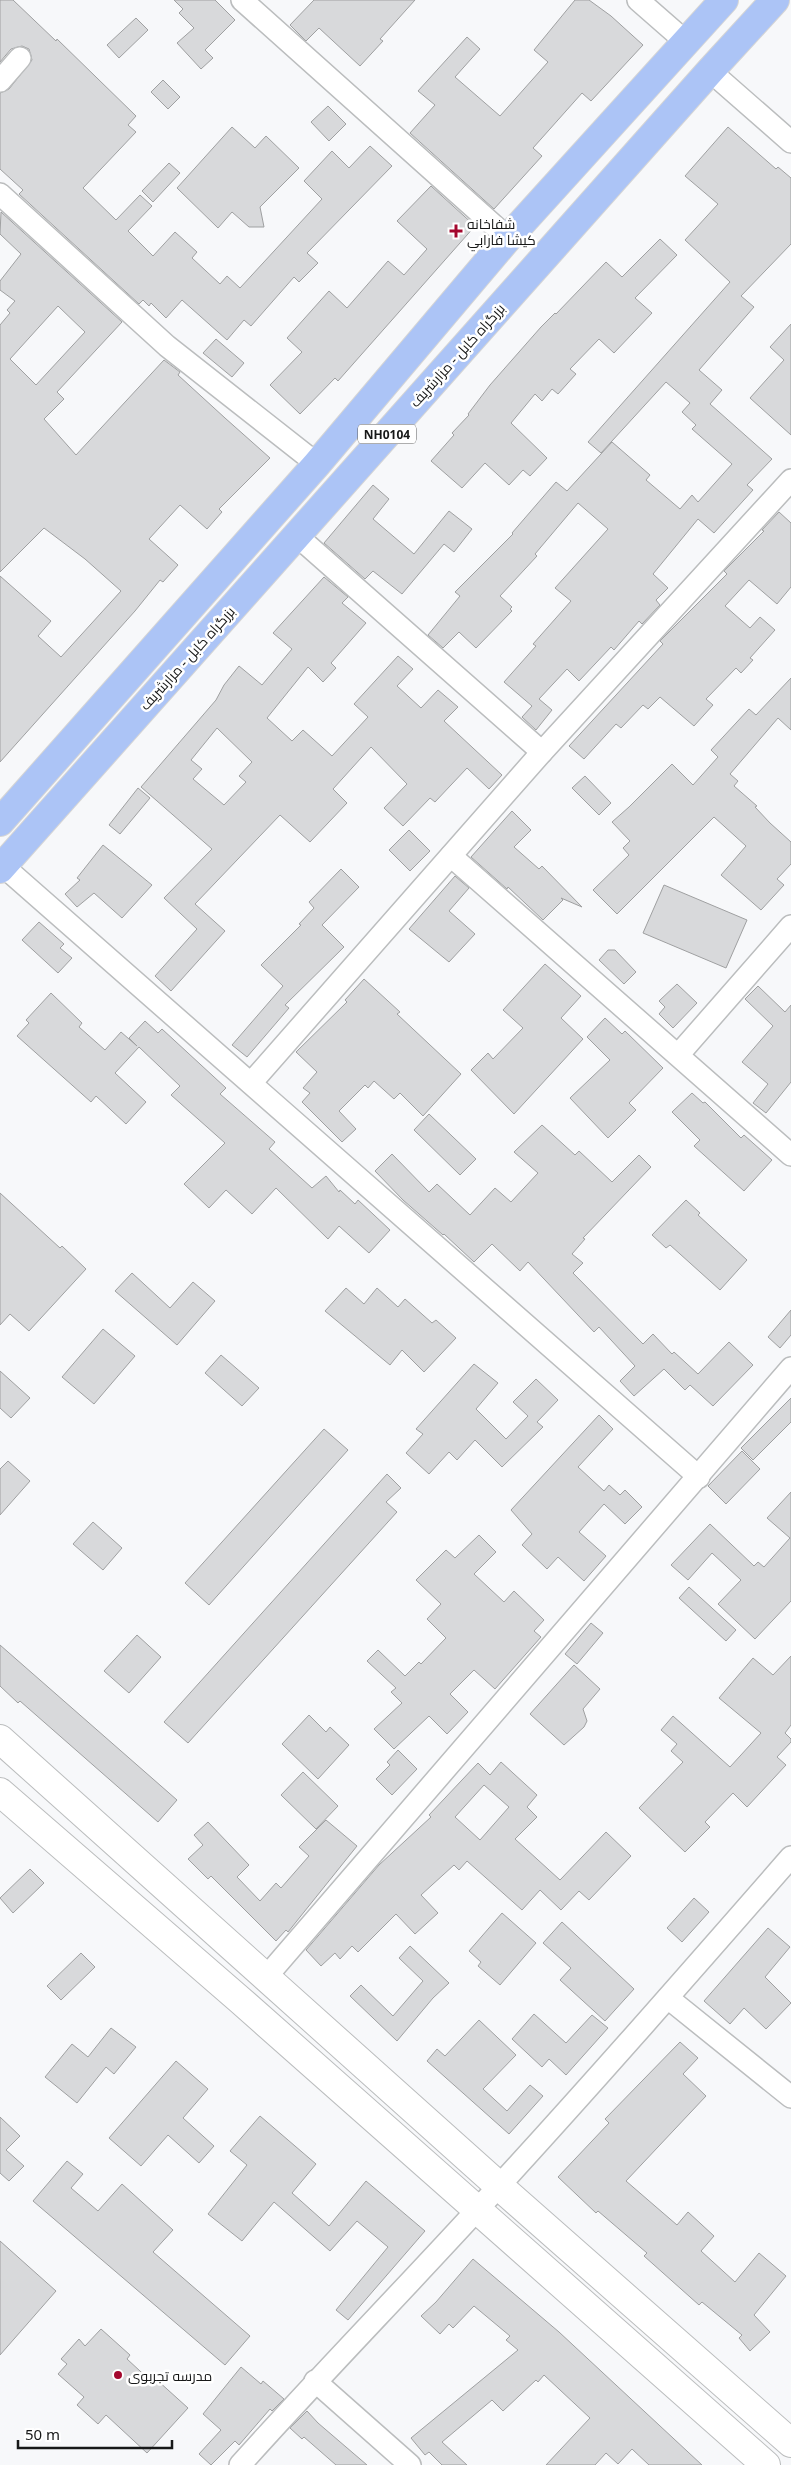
<svg xmlns="http://www.w3.org/2000/svg" width="791" height="2465" font-family="'Noto Sans',Cairo,sans-serif">
<style>
.building{fill:#d8d9db;stroke:#9fa0a1;fill-rule:evenodd}
.lines{fill:none;stroke-linecap:round;stroke-linejoin:round}
.minor-casing{stroke:#bbbdbe;stroke-width:24}
.secondary-casing{stroke:#bbbdbe;stroke-width:30}
.trunk-casing{stroke:#d5d5d5;stroke-width:30}
.minor{stroke:#fff;stroke-width:21}
.secondary{stroke:#fff;stroke-width:28}
.trunk{stroke:#acc4f6;stroke-width:28}
.poi-dot{fill:#a4082e;stroke:#fff;stroke-width:2}
.labels{text-anchor:middle;dominant-baseline:central;stroke-width:5;stroke-linejoin:round;paint-order:stroke}
.shield{fill:#fff;stroke:#5d5d5d;stroke-width:1}
.shield-label{font-size:12px;font-weight:bold;fill:#171818}
.poi-label{font-size:14px;fill:#171818;stroke:#fff;text-anchor:start}
.street-label{font-size:14px;fill:#171818;stroke:#fff}
</style>
<rect width="100%" height="100%" fill="#f7f8fa"/>
<g class="building">
<polygon points="0,0 13,0 56,41 57,39 136,116 128,125 136,132 83,188 116,220 140,195 152,206 128,231 153,256 175,232 197,252 192,258 220,284 227,276 240,288 322,199 304,181 332,151 349,168 370,146 392,166 307,253 318,263 299,282 294,277 251,326 244,320 227,340 182,300 166,318 151,303 149,306 143,300 139,304 19,194 23,190 0,169 0,93 9,89 32,60 29,49 22,46 11,49 0,62"/>
<polygon points="174,0 215,0 235,20 205,50 213,58 201,69 177,43 194,28 179,13 183,9"/>
<polygon points="314,0 415,0 380,39 383,41 360,66 319,28 306,41 290,25"/>
<polygon points="575,0 589,0 611,16 643,45 591,101 582,93 533,148 542,156 494,209 410,133 435,105 418,91 467,37 480,49 455,77 500,116 548,62 534,50"/>
<polygon points="136,18 148,30 119,58 107,45"/>
<polygon points="163,80 180,97 168,109 151,92"/>
<polygon points="328,106 346,124 329,141 311,122"/>
<polygon points="232,127 255,148 266,136 299,168 260,207 264,227 249,227 232,212 218,228 177,188"/>
<polygon points="728,127 776,169 778,167 791,178 791,244 741,296 754,307 699,370 722,390 710,404 772,459 747,485 753,490 714,533 698,519 653,574 668,588 656,600 660,605 642,624 639,621 614,650 611,647 579,681 567,669 539,699 552,710 536,730 522,717 532,706 504,682 536,646 533,644 571,601 555,588 608,529 578,503 535,554 537,556 500,596 512,607 510,609 512,611 476,648 459,632 443,648 428,635 460,596 455,592 513,534 512,533 556,482 567,491 612,442 650,475 646,480 680,509 692,495 698,502 732,464 692,429 696,425 682,412 690,403 666,382 601,453 588,442 730,282 685,240 718,204 685,176"/>
<polygon points="169,163 180,173 153,202 142,191"/>
<polygon points="431,186 475,226 338,381 335,378 300,414 270,385 302,352 287,338 329,291 347,308 388,261 404,275 427,249 397,221"/>
<path d="M 1,212 L 122,322 L 57,392 L 64,399 L 44,419 L 76,455 L 164,360 L 180,372 L 178,375 L 225,418 L 270,458 L 219,509 L 222,512 L 207,529 L 180,505 L 149,539 L 178,565 L 163,582 L 160,580 L 135,611 L 0,762 L 0,576 L 51,621 L 38,636 L 61,657 L 121,591 L 85,559 L 44,528 L 0,572 L 0,325 L 10,313 L 7,310 L 15,301 L 0,290 L 0,281 L 21,254 L 0,234 ZM 58,306 L 85,332 L 36,385 L 10,359 Z"/>
<polygon points="660,239 677,255 635,298 652,313 614,353 599,339 570,369 576,374 558,394 552,389 542,401 535,394 511,423 547,458 530,476 523,470 509,485 485,463 462,488 431,461 454,435 452,433 469,415 468,414 490,385 541,327 555,313 556,314 606,262 622,277"/>
<polygon points="791,324 791,435 750,398 784,360 770,347"/>
<polygon points="216,339 244,363 232,377 203,353"/>
<polygon points="373,485 389,499 373,519 414,554 449,511 472,529 454,552 444,544 402,594 373,571 365,579 324,543"/>
<polygon points="779,512 791,523 791,587 777,604 749,580 725,606 750,628 760,617 775,630 750,658 753,660 741,673 736,668 706,699 713,705 694,726 660,697 648,709 643,705 621,728 616,724 584,759 569,746 663,644 660,641 727,574 724,571 764,531 762,530"/>
<path d="M 324,577 L 348,597 L 342,603 L 366,623 L 331,663 L 336,668 L 323,682 L 308,667 L 267,718 L 292,741 L 303,730 L 332,756 L 368,717 L 354,704 L 398,656 L 413,669 L 397,686 L 421,708 L 438,690 L 458,707 L 444,721 L 502,775 L 489,789 L 467,768 L 435,802 L 430,798 L 403,826 L 384,808 L 407,784 L 371,747 L 333,789 L 347,803 L 310,842 L 280,815 L 195,904 L 225,931 L 171,991 L 155,976 L 197,929 L 164,898 L 212,849 L 141,787 L 216,700 L 224,685 L 239,666 L 262,685 L 292,649 L 273,633 ZM 217,728 L 252,762 L 239,776 L 246,782 L 224,805 L 193,779 L 202,769 L 191,760 Z"/>
<polygon points="791,678 791,730 778,718 730,774 738,781 734,786 757,806 755,807 770,823 791,842 791,864 777,879 784,885 761,910 721,875 746,846 714,817 617,914 593,890 629,855 623,848 630,841 612,822 629,807 672,764 693,785 718,757 711,750 749,709 756,715"/>
<polygon points="585,776 611,803 599,815 572,788"/>
<polygon points="138,788 150,798 120,834 109,825"/>
<polygon points="512,811 531,830 514,847 539,869 542,866 582,907 561,898 563,900 543,920 508,887 507,889 471,857"/>
<polygon points="409,830 430,851 410,871 389,850"/>
<polygon points="103,845 152,885 122,918 94,893 77,907 65,894 80,880 77,878"/>
<polygon points="341,869 359,887 322,925 344,947 285,1005 289,1008 247,1057 232,1045 283,986 261,965 301,925 299,924 314,908 309,902"/>
<polygon points="455,876 469,888 449,911 475,934 449,962 409,929"/>
<polygon points="664,885 747,920 726,968 643,933"/>
<polygon points="39,922 64,944 60,948 72,958 58,973 22,940"/>
<polygon points="608,950 615,950 636,972 624,984 599,960"/>
<polygon points="545,964 581,996 561,1018 583,1039 514,1114 471,1070 488,1053 493,1059 523,1028 503,1010"/>
<polygon points="364,979 400,1012 397,1014 461,1074 423,1116 400,1093 394,1099 374,1081 368,1088 365,1085 339,1111 356,1129 342,1142 302,1102 310,1093 303,1088 317,1072 296,1052 347,1002 345,1000"/>
<polygon points="677,984 697,1003 673,1028 659,1014 665,1007 659,1001"/>
<polygon points="758,986 785,1012 791,1005 791,1082 766,1113 753,1103 768,1084 742,1062 773,1026 745,999"/>
<polygon points="51,993 82,1023 79,1027 105,1050 121,1032 137,1046 129,1038 145,1021 158,1033 162,1029 226,1088 220,1094 275,1142 269,1149 312,1188 326,1176 339,1192 340,1190 355,1204 358,1200 390,1230 369,1253 339,1226 328,1239 276,1188 252,1214 226,1190 209,1208 184,1184 225,1143 171,1095 180,1086 139,1047 115,1073 146,1102 126,1124 96,1096 91,1102 17,1036 29,1023 26,1020"/>
<polygon points="605,1018 622,1034 625,1031 663,1068 629,1103 636,1110 608,1138 570,1098 610,1060 587,1037"/>
<polygon points="692,1093 703,1103 705,1102 741,1138 744,1135 772,1160 744,1191 694,1146 700,1140 672,1112"/>
<polygon points="429,1114 476,1159 460,1175 414,1130"/>
<polygon points="542,1125 575,1155 579,1151 612,1182 639,1155 651,1167 583,1238 585,1239 572,1254 583,1263 573,1273 643,1344 653,1334 672,1354 674,1352 698,1374 729,1342 753,1365 713,1406 690,1385 685,1390 664,1369 634,1396 620,1381 635,1366 599,1327 594,1332 528,1262 520,1271 492,1244 474,1262 444,1234 443,1235 403,1200 375,1171 392,1154 429,1192 437,1184 470,1215 495,1188 511,1202 538,1173 514,1152"/>
<polygon points="0,1193 60,1248 62,1246 86,1269 29,1331 10,1314 0,1325"/>
<polygon points="686,1200 700,1213 698,1215 747,1260 720,1290 670,1245 666,1248 652,1235"/>
<polygon points="132,1273 170,1308 193,1282 215,1301 177,1345 115,1291"/>
<polygon points="346,1288 364,1304 377,1288 398,1307 405,1299 432,1323 436,1320 456,1338 424,1372 402,1350 390,1365 325,1311"/>
<polygon points="791,1310 791,1335 780,1348 768,1337"/>
<polygon points="103,1329 135,1356 94,1404 62,1377"/>
<polygon points="221,1355 259,1388 242,1406 205,1373"/>
<polygon points="474,1364 498,1383 476,1409 506,1439 528,1416 513,1402 536,1379 558,1400 537,1422 543,1427 502,1467 475,1440 457,1460 449,1452 429,1474 406,1453 423,1434 416,1429"/>
<polygon points="0,1371 30,1398 11,1418 0,1408"/>
<polygon points="791,1398 791,1422 753,1460 741,1448"/>
<polygon points="599,1415 613,1429 578,1467 604,1491 609,1485 620,1495 625,1490 642,1507 625,1524 604,1504 579,1532 606,1556 584,1581 558,1557 547,1569 522,1545 532,1534 511,1510"/>
<polygon points="324,1429 348,1450 209,1605 185,1583"/>
<polygon points="742,1451 760,1469 726,1504 708,1486"/>
<polygon points="8,1461 30,1481 0,1515 0,1469"/>
<polygon points="387,1474 401,1488 386,1502 397,1512 188,1743 164,1722"/>
<polygon points="791,1492 791,1601 755,1639 718,1604 741,1580 712,1553 688,1580 671,1565 710,1524 754,1566 758,1562 764,1567 790,1538 767,1518"/>
<polygon points="93,1522 122,1548 103,1570 73,1544"/>
<polygon points="479,1535 496,1552 474,1574 504,1602 514,1591 544,1620 534,1631 541,1637 495,1689 474,1670 450,1694 468,1712 447,1734 429,1716 394,1749 374,1729 402,1703 391,1692 396,1688 367,1661 378,1650 405,1676 419,1662 421,1664 446,1638 427,1619 441,1604 416,1580 446,1550 455,1558"/>
<polygon points="689,1587 736,1630 726,1641 679,1598"/>
<polygon points="591,1623 603,1633 577,1664 565,1654"/>
<polygon points="137,1635 161,1657 129,1693 104,1671"/>
<polygon points="0,1645 177,1800 158,1822 20,1701 18,1703 0,1686"/>
<polygon points="791,1656 791,1725 785,1733 791,1739 791,1742 777,1757 786,1765 747,1807 733,1793 705,1822 710,1827 685,1852 639,1808 683,1762 671,1751 677,1744 661,1730 673,1716 730,1767 761,1733 719,1698 753,1658 773,1675"/>
<polygon points="574,1665 600,1689 583,1709 587,1721 584,1727 564,1745 530,1714"/>
<polygon points="309,1715 326,1732 330,1727 349,1745 318,1779 282,1744"/>
<polygon points="398,1750 417,1769 392,1795 376,1779 390,1765 387,1762"/>
<path d="M 501,1762 L 537,1795 L 527,1807 L 537,1817 L 515,1839 L 560,1880 L 606,1832 L 631,1856 L 589,1900 L 579,1891 L 561,1910 L 540,1890 L 522,1910 L 467,1861 L 459,1870 L 454,1865 L 421,1895 L 438,1913 L 415,1934 L 396,1914 L 358,1952 L 352,1946 L 340,1959 L 335,1953 L 321,1966 L 306,1950 L 379,1865 L 431,1817 L 429,1815 L 478,1763 L 490,1775 ZM 484,1785 L 509,1807 L 480,1840 L 455,1817 Z"/>
<polygon points="303,1772 338,1806 316,1829 281,1795"/>
<polygon points="326,1820 357,1846 288,1932 286,1930 276,1941 211,1876 208,1879 188,1859 203,1845 194,1835 208,1822 249,1865 237,1877 260,1901 276,1883 281,1888 309,1856 299,1847"/>
<polygon points="30,1869 44,1883 13,1913 0,1898"/>
<polygon points="694,1898 709,1912 682,1942 667,1928"/>
<polygon points="502,1913 536,1943 500,1985 478,1966 481,1962 469,1951"/>
<polygon points="562,1922 634,1989 605,2021 560,1980 571,1968 543,1943"/>
<polygon points="768,1928 790,1947 765,1977 791,2003 766,2029 744,2008 730,2024 704,2001"/>
<polygon points="410,1946 449,1983 433,1998 397,2041 350,1996 361,1985 393,2016 423,1981 399,1958"/>
<polygon points="81,1953 95,1967 61,2000 47,1986"/>
<polygon points="534,2014 566,2043 592,2015 608,2028 566,2075 549,2059 542,2067 512,2039"/>
<polygon points="479,2020 516,2055 483,2089 507,2111 530,2085 543,2096 509,2134 427,2061 437,2049 445,2056"/>
<polygon points="111,2028 136,2047 114,2074 106,2067 77,2103 45,2077 72,2044 88,2057"/>
<polygon points="680,2042 698,2058 683,2074 706,2096 626,2181 677,2225 688,2212 714,2236 701,2251 735,2282 759,2253 786,2276 754,2315 770,2332 750,2351 739,2338 742,2335 702,2302 699,2305 644,2256 647,2253 598,2211 596,2213 558,2177 609,2123 605,2119"/>
<polygon points="176,2061 208,2089 183,2118 214,2146 199,2163 168,2135 141,2166 109,2138"/>
<polygon points="260,2116 316,2164 292,2193 329,2226 366,2181 425,2231 348,2320 336,2310 388,2247 357,2221 330,2251 274,2202 242,2241 208,2214 247,2165 230,2151"/>
<polygon points="0,2117 20,2136 6,2150 24,2166 9,2181 0,2173"/>
<polygon points="67,2161 83,2174 71,2188 98,2211 122,2184 173,2230 153,2252 250,2336 225,2365 33,2201"/>
<polygon points="0,2241 56,2291 0,2355"/>
<polygon points="473,2259 559,2332 702,2465 649,2465 632,2449 618,2464 606,2453 595,2465 546,2465 590,2418 544,2375 538,2382 536,2380 503,2411 492,2400 442,2442 467,2465 442,2465 429,2452 425,2455 411,2438 518,2350 506,2340 510,2336 474,2306 453,2328 449,2324 440,2334 421,2316 436,2302"/>
<polygon points="101,2329 130,2355 127,2359 153,2383 157,2380 188,2408 147,2453 106,2415 98,2424 77,2405 84,2397 58,2374 67,2364 61,2359 79,2339 85,2346"/>
<polygon points="241,2367 261,2384 263,2381 284,2399 272,2411 270,2409 239,2445 235,2441 211,2465 199,2454 221,2430 203,2414"/>
<polygon points="307,2411 318,2423 367,2465 336,2465 304,2437 302,2439 290,2428"/>
</g>
<g class="lines">
<defs>
<g id="minor">
<polyline points="242,0 508,238"/>
<polyline points="638,0 686,42"/>
<polyline points="710,71 791,142"/>
<polyline points="0,81 20,58"/>
<polyline points="0,194 167,346 317,464"/>
<polyline points="296,535 542,752"/>
<polyline points="451,856 791,1155"/>
<polyline points="3,866 699,1477"/>
<polyline points="679,1054 791,926"/>
<polyline points="251,1083 542,752 791,480"/>
<polyline points="267,1976 791,1368"/>
<polyline points="668,1998 791,2097"/>
<polyline points="315,2381 410,2465"/>
<path d="M 240,2465 C 317,2379 398,2296 476,2211 C 583,2095 687,1976 791,1857"/>
</g>
<g id="secondary">
<polyline points="0,1739 499,2186 791,2443"/>
<polyline points="0,1792 240,2000 766,2465"/>
</g>
<g id="trunk">
<polyline points="0,822 317,464 508,238 724,0"/>
<polyline points="0,869 710,71 775,0"/>
</g>
</defs>
<use href="#minor" class="minor-casing"/>
<use href="#secondary" class="secondary-casing"/>
<use href="#trunk" class="trunk-casing"/>
<use href="#minor" class="minor"/>
<use href="#secondary" class="secondary"/>
<use href="#trunk" class="trunk"/>
</g>
<g class="poi-dot">
<path d="M453.5 223.5h5v5h5v5h-5v5h-5v-5h-5v-5h5z"/>
<circle cx="118" cy="2375" r="5"/>
</g>
<g class="labels">
<rect class="shield" x="358" y="424.5" width="58" height="19" rx="4"/>
<g class="shield-label">
<text x="387" y="434">NH0104</text>
</g>
<g class="poi-label">
<text x="467" y="223">شفاخانه<tspan x="467" dy="16">كيشا فارابي</tspan></text>
<text x="128" y="2375">مدرسه تجربوى</text>
</g>
<g class="street-label">
<text transform="translate(457 355) rotate(-48)">بزرگراه کابل - مزارشریف</text>
<text transform="translate(187 658) rotate(-48)">بزرگراه کابل - مزارشریف</text>
</g>
</g>
<path d="M18 2440v8h154v-8" fill="none" stroke="#171818" stroke-width="2.5"/>
<text x="25" y="2440" font-size="15" fill="#171818" stroke="#ffffff" stroke-width="4" paint-order="stroke">50 m</text>
</svg>
